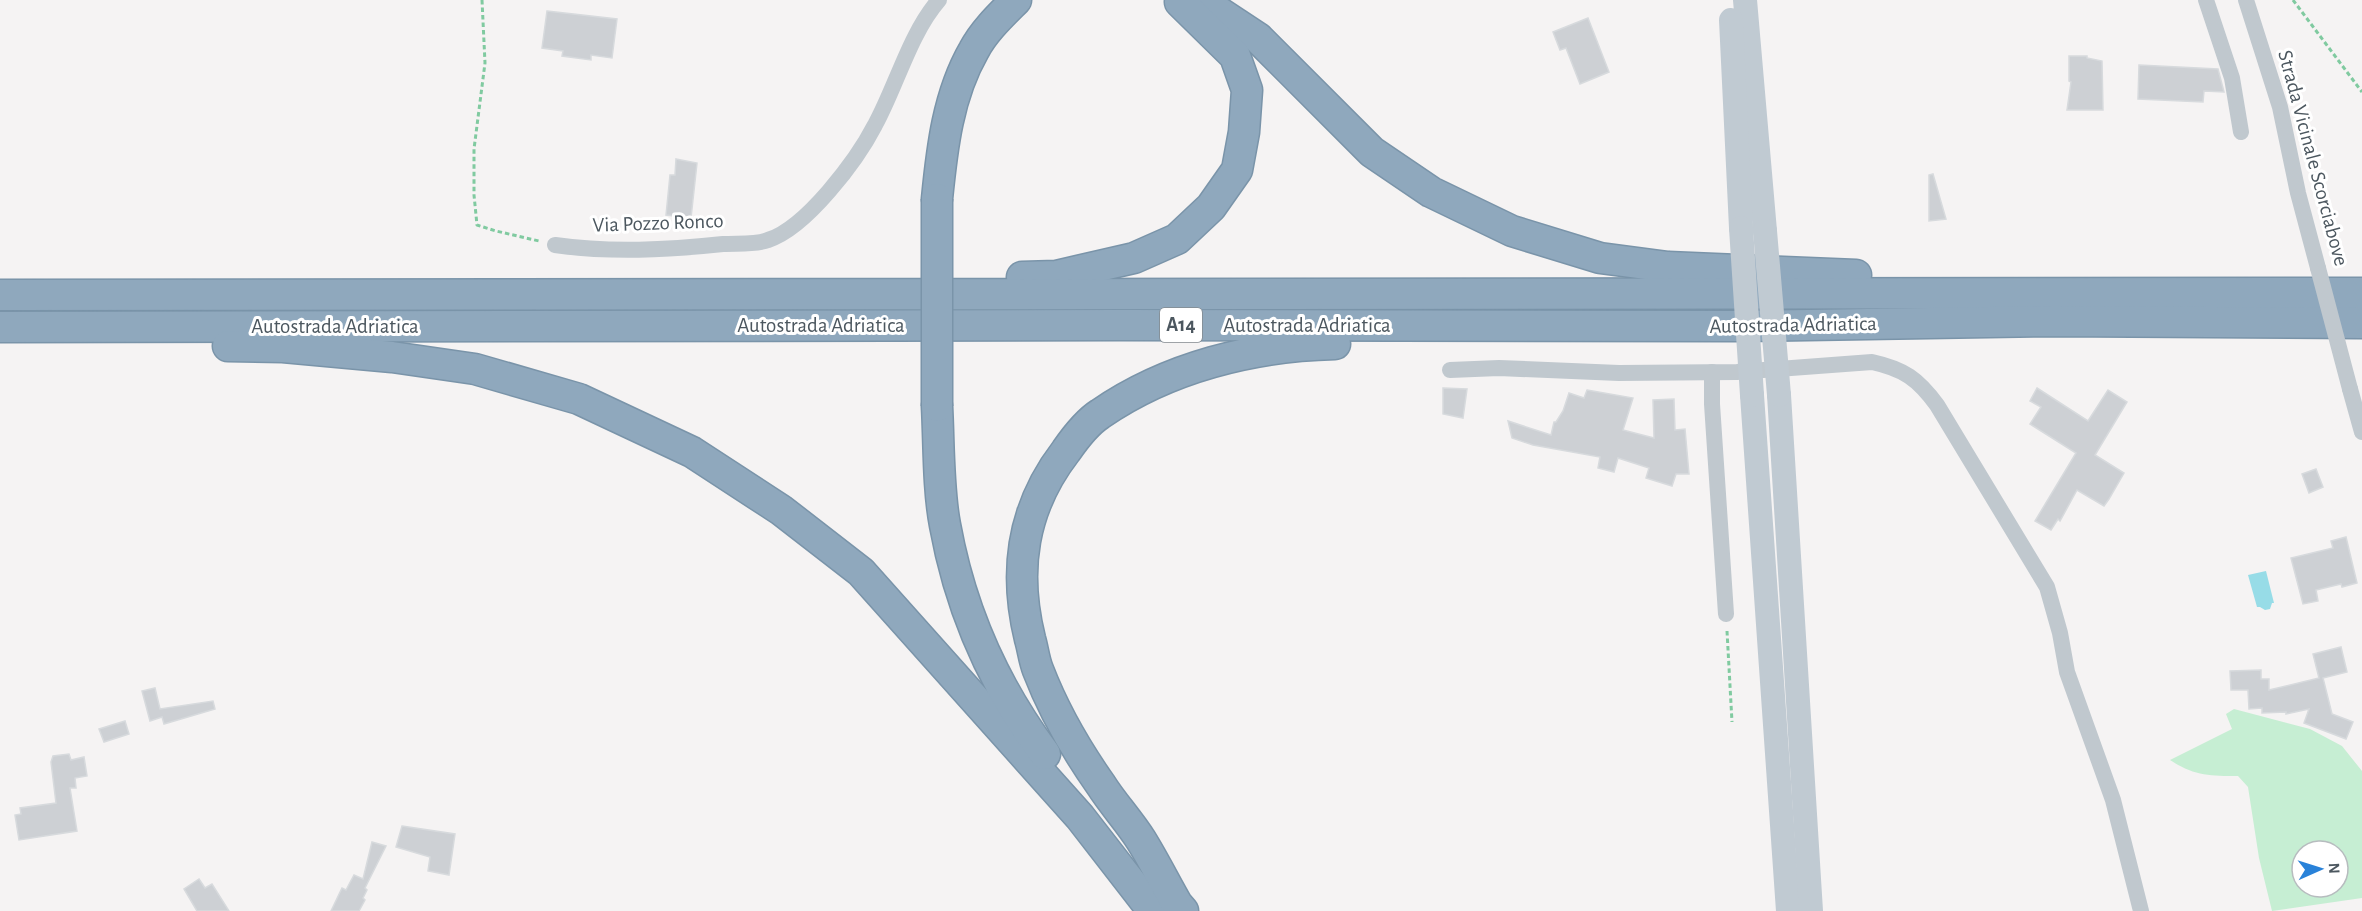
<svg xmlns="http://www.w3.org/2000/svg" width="2362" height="911" font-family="'Alegreya Sans',sans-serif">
  <rect width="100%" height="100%" fill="#f5f3f3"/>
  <path fill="#c6eed3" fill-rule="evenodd" d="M2234 709 2310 729 2342 746 2362 771V898L2272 911 2259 858 2248 787 2238 776C2210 776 2194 776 2170 760L2232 729 2226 714ZM2302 851H2338V887H2302Z"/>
  <polygon fill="#97dce7" points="2266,571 2274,603 2272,603 2270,609 2265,610 2260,607 2257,607 2248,575"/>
  <g fill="#cdd0d4" stroke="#d7dadd" stroke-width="1.5">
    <polygon points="547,11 617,19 612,58 591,55 591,60 562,56 563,51 542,48"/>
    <polygon points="1588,18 1609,72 1580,84 1566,48 1560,50 1553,32"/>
    <polygon points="2069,56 2087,56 2087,58 2102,61 2103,110 2067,110 2071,82 2069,81"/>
    <polygon points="2139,65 2218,69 2224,92 2204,91 2203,102 2138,99"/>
    <polygon points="676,159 697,163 691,218 666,215 670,175 675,175"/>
    <polygon points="1933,174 1946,219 1929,221 1929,175"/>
    <polygon points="1443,388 1467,389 1463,418 1443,414"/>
    <polygon points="2037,388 2088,421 2108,390 2127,402 2095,455 2124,473 2109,499 2104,506 2077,490 2060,521 2058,519 2051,530 2035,521 2076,453 2030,424 2041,407 2030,401"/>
    <polygon points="1587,390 1633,398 1623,430 1654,438 1653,400 1674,399 1675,430 1685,429 1689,474 1676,474 1672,486 1646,478 1649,468 1618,458 1614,472 1598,468 1600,457 1533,445 1512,438 1508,421 1551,435 1554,422 1556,422 1563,411 1569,393 1584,398"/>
    <polygon points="2316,469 2323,487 2309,493 2302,474"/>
    <polygon points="2346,537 2357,583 2342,587 2341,584 2316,590 2318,601 2303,604 2291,558 2333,548 2331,541"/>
    <polygon points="2341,647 2347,672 2323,678 2332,714 2353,722 2346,739 2304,723 2309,709 2286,714 2286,712 2262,713 2262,708 2249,709 2248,690 2231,690 2230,671 2261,670 2261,679 2269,679 2269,690 2319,678 2313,654"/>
    <polygon points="155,688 160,709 213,701 215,709 164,724 162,717 150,721 142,691"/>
    <polygon points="125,721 129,734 104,742 99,729"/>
    <polygon points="69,754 71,760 84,757 87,776 75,778 76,788 70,788 77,831 19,840 15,815 21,814 20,808 56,803 51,762 53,756"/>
    <polygon points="402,826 455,834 449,875 428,871 430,857 396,847"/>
    <polygon points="372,842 386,846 365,888 367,890 363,898 365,900 359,911 331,911 342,888 346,890 354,875 363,879"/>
    <polygon points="199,879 205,888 212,884 229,911 197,911 184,889"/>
  </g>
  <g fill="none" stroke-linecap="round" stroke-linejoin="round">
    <g stroke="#7a94a9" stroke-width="33">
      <g id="motorway">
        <polyline points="1198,0 1211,7 1258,38 1372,152 1431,192 1512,231 1600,258 1668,267 1856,275"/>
        <path d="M937 199C942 148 948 95 974 50 984 31 1001 15 1016 0"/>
        <polyline points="1022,277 1056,276 1134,258 1177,239 1211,207 1237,170 1244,132 1247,90 1235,56 1180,2"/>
        <polyline points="0,295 2362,293"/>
        <polyline points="0,327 1119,325 1742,326 2054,321 2362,323"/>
        <polyline points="228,346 283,347 392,357 475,369 579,399 692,452 781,510 861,572 1080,817 1153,911"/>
        <path d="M937 406C939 443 938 489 945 525 960 608 994 686 1045 754"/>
        <path d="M1183 911 1177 904C1165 883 1154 861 1141 840 1129 821 1113 804 1101 785 1077 751 1053 709 1038 670 1034 660 1033 649 1030 639 1013 570 1022 508 1066 451 1075 438 1086 423 1100 414 1168 367 1253 346 1335 344"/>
      </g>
    </g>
    <g stroke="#80caa0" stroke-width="3" stroke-dasharray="4.5 3" stroke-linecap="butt">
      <polyline points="482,0 485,63 474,149 474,195 477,225 496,231 539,241"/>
      <polyline points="2293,0 2362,92"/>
      <polyline points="1727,631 1732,722"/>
    </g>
    <g stroke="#c0c8ce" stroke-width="16">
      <polyline points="2206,0 2232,78 2241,132"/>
      <polyline points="2246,0 2280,107 2298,193 2318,268"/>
      <path d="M555 245C611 253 667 250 723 244 737 243 755 245 768 240 806 228 857 160 875 125 896 87 910 33 939 0"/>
      <path d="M1450 370 1499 368 1619 373 1737 372 1872 362C1904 369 1918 379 1937 405L2047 587 2060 633 2067 672 2113 800 2141 911"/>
      <polyline points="1712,372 1712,404 1726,614"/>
      <polyline points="2350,389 2362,432"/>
    </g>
    <g stroke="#c0cad2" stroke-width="24">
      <polyline points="1745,0 1765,231"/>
      <polyline points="1731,20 1741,228"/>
      <polyline points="1752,395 1788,911"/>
      <polyline points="1779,395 1811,911"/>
    </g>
    <use href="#motorway" stroke="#8fa8bd" stroke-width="30"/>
    <g stroke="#7a94a9" stroke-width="33" stroke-linecap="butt">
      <polyline id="motorway-bridge" points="937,406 937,199"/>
    </g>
    <polyline stroke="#c0c8ce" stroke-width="16" points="2318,268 2350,389"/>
    <g stroke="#c0cad2" stroke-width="24">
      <polyline points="1741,228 1752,395"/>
      <polyline points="1765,231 1779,395"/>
    </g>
    <use href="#motorway-bridge" stroke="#8fa8bd" stroke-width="30"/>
  </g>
  <g text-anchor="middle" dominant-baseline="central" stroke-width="6" stroke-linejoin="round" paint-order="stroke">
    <rect fill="#fff" stroke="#82898f" stroke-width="1.5" x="1160" y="308" width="42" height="34" rx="4.5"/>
    <g font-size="20" font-weight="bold" fill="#4c575f">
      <text x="1181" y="325">A14</text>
    </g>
    <g font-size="21" fill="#4c575f" stroke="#fff">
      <text transform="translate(2313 158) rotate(75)">Strada Vicinale Scorciabove</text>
      <text transform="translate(658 223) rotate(-2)">Via Pozzo Ronco</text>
      <text x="821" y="325">Autostrada Adriatica</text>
      <text x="1307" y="325">Autostrada Adriatica</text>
      <text transform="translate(1793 325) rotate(-1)">Autostrada Adriatica</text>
      <text x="335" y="326">Autostrada Adriatica</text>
    </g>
  </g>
  <g transform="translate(2320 869) rotate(87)"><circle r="28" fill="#ffffff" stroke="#b7bcbf" stroke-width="1.5"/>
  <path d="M0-4.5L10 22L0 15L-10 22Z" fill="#2982d9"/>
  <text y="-9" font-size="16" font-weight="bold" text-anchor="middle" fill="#4c575f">N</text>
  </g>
</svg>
